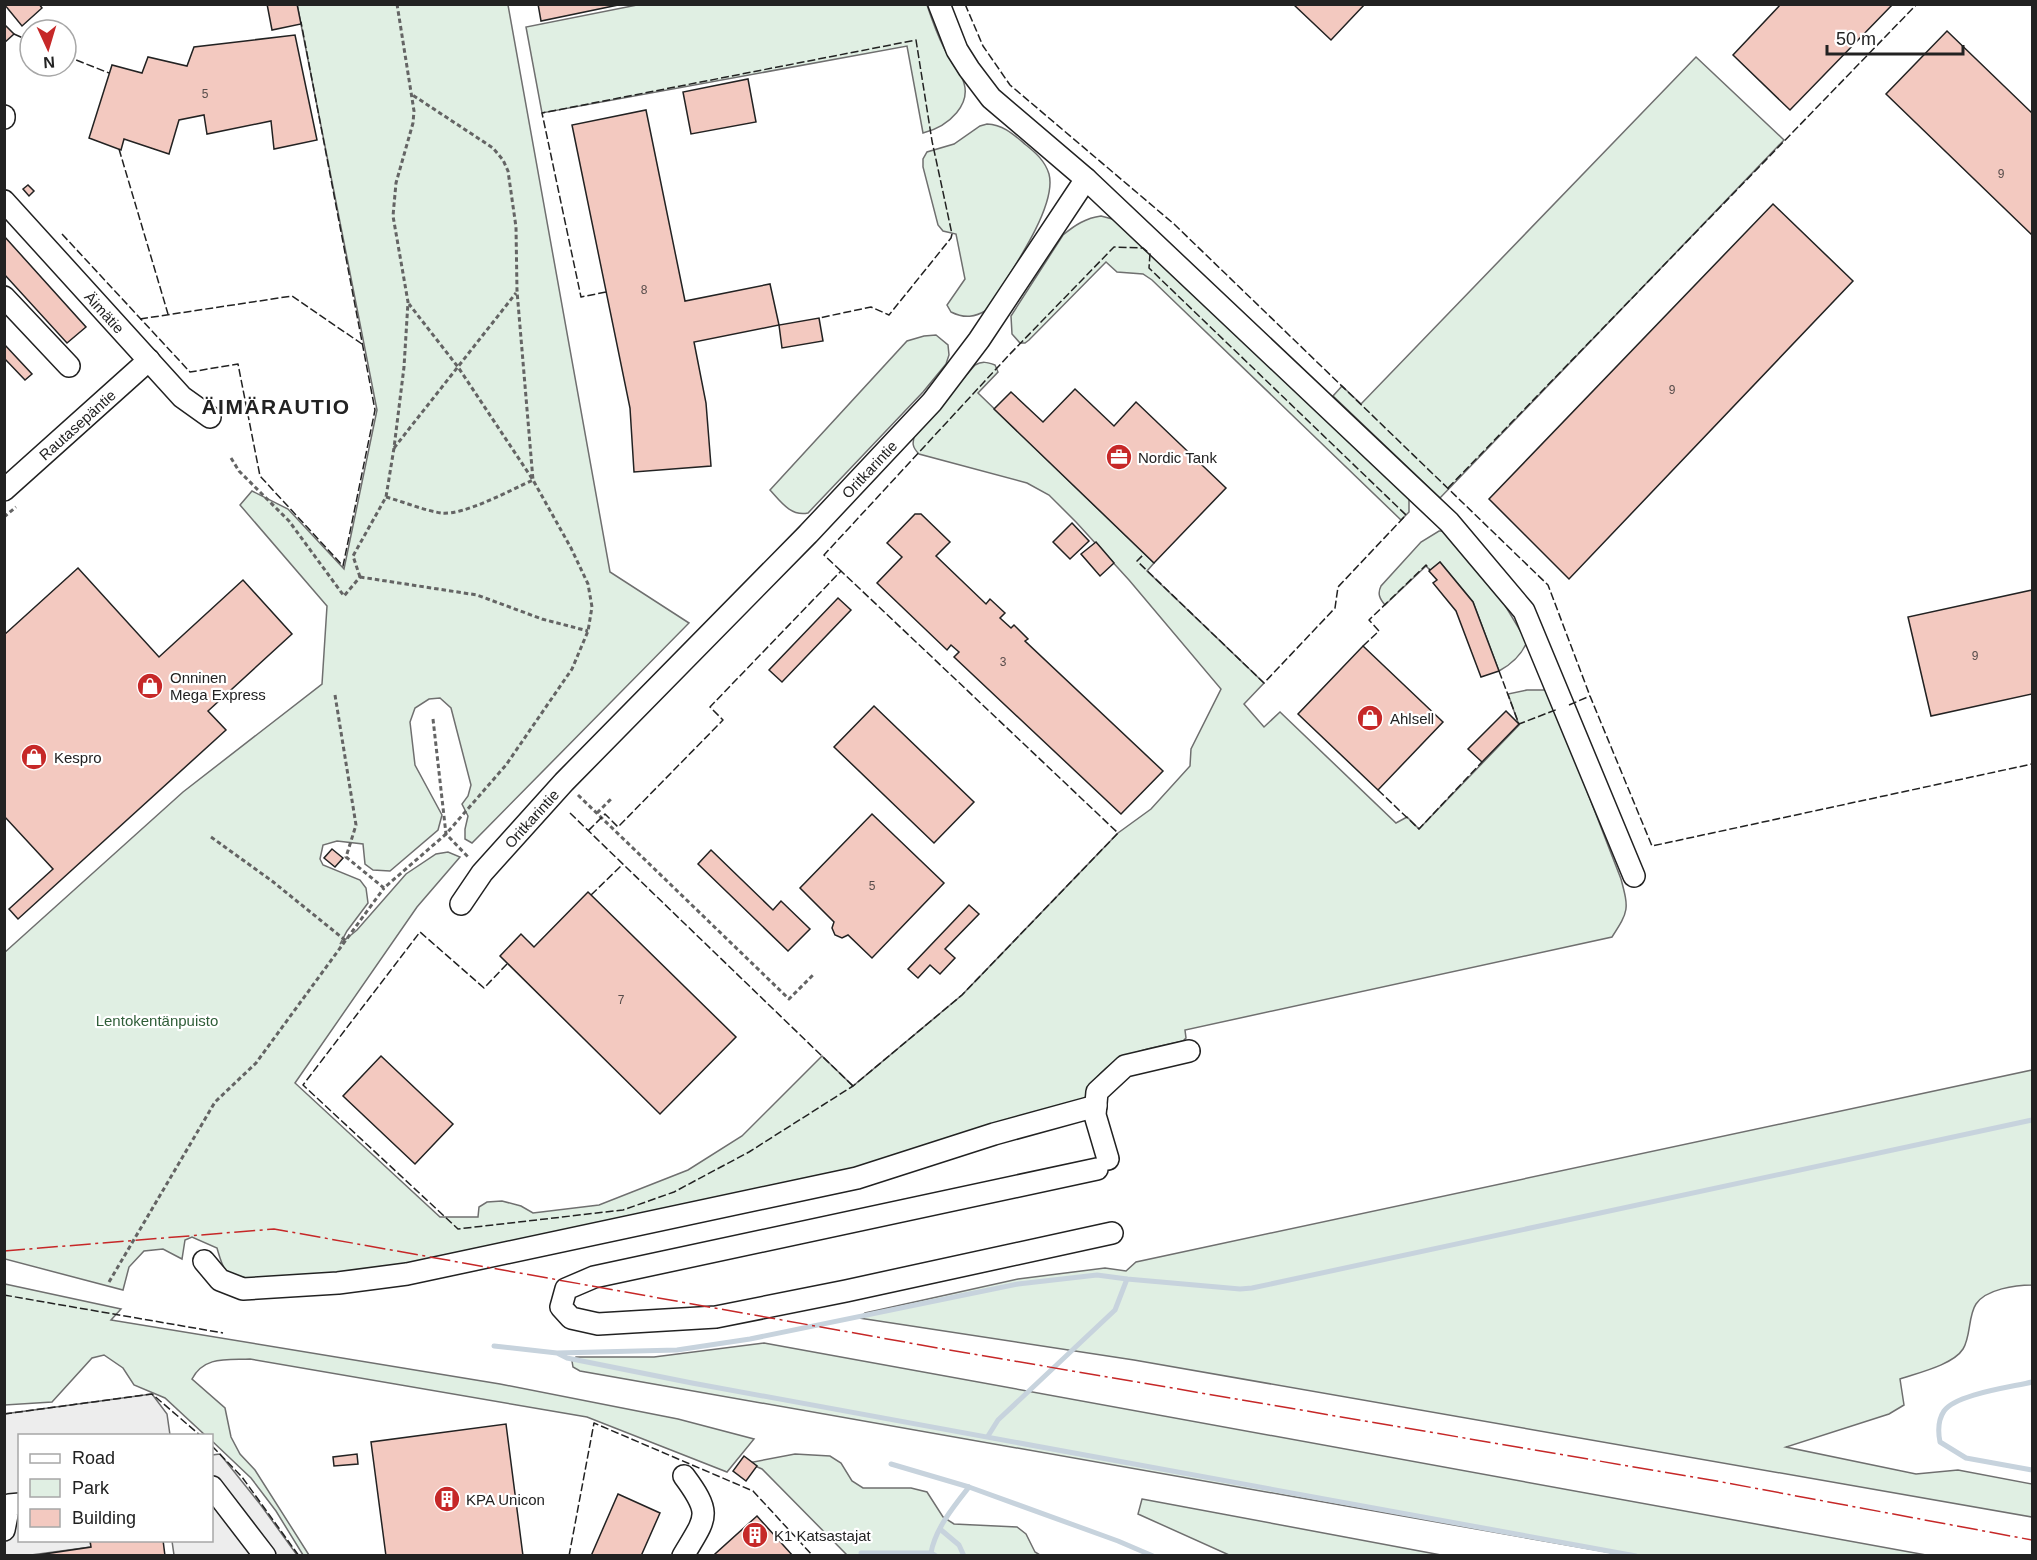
<svg xmlns="http://www.w3.org/2000/svg" width="2037" height="1560" font-family="Arial,sans-serif">
  <rect width="100%" height="100%" fill="#fff"/>
  <g fill="#e0efe3" stroke="#6f6f6f" stroke-width="1.5">
    <path d="M297 4 508 5 610 572 689 623 472 843 465 839V829L468 816 462 804 468 796 471 785 451 708 440 698 429 699 415 708 410 722 415 765 442 815 438 830 390 871 373 870 365 864 363 844 337 841 323 845 320 859 323 865 360 880 366 888 368 903 347 931 340 944 357 930 406 874 436 854 448 852 460 857 417 907 295 1083 440 1217H478L479 1207 487 1202 502 1201 521 1206 533 1213 599 1205 688 1170 742 1136 822 1056 853 1086 962 995 1118 833 1151 809 1190 766 1191 749 1221 689 1129 580 1076 522 1049 495 1027 483 919 454C912 447 912 443 915 434L975 365C982 361 987 362 995 365L998 372 978 393 1154 563 1147 571 1264 683 1244 704 1264 727 1280 712 1396 823 1407 817 1419 829 1519 725 1508 694 1527 690H1548L1621 879C1629 909 1629 911 1612 937L1185 1030 1186 1038 1183 1041C1139 1051 1098 1055 1084 1104L856 1173 404 1269 243 1282C223 1273 223 1268 217 1248L192 1237 185 1240 182 1259 163 1249 144 1251 129 1267 123 1290 5 1259 4 953 183 792 322 684 327 606 240 505 252 491 288 509 344 569 377 410Z"/>
    <path d="M637 5H927C932 20 937 34 944 48 949 58 955 67 961 76 976 104 947 127 923 133L907 46 542 113 526 27Z"/>
    <polygon points="1696,57 1784,140 1440,498 1333,396 1342,386 1361,404"/>
    <path d="M987 124C1004 125 1013 134 1026 145 1036 153 1045 161 1049 174 1058 208 1005 280 987 310 975 317 965 319 951 312L947 305 965 279 956 234 943 231 938 225 923 167V159L927 152 954 144 980 126Z"/>
    <path d="M1101 216 1116 220 1267 360 1409 499V512L1401 520 1152 280 1143 274 1117 272 1106 262 1029 340 1025 343H1020L1012 334 1011 316 1063 235C1075 225 1086 218 1101 216Z"/>
    <path d="M936 335 948 345 949 355 946 364 923 392 808 513C791 517 780 501 770 490L907 341 924 336Z"/>
    <path d="M1439 531H1443L1500 597 1527 642C1521 656 1512 664 1499 671L1473 602 1440 562 1430 570 1426 566 1385 605C1380 599 1377 594 1381 586L1421 542Z"/>
    <path d="M2032 1070V1285C2016 1285 1986 1289 1976 1304 1968 1316 1971 1336 1963 1349 1953 1365 1917 1373 1900 1379L1904 1405 1889 1414 1786 1447 1916 1474 1958 1470 2032 1484V1517L1134 1360 859 1318 865 1313 1018 1279 1105 1268 1126 1271 1136 1262Z"/>
    <path d="M5 1284 121 1309 111 1320 500 1384 678 1419 754 1439 727 1472 587 1417 250 1359C227 1360 204 1356 192 1379L225 1408 231 1437 240 1454 255 1470 309 1555H303L276 1511 251 1478 212 1441V1436L205 1435 165 1398 134 1385 123 1368 104 1355 92 1358 52 1402 5 1405Z"/>
    <polygon points="764,1343 1926,1555 1624,1555 580,1371 573,1367 572,1361 576,1357 654,1357"/>
    <polygon points="795,1454 830,1456 841,1463 852,1481 863,1488 911,1488 927,1492 943,1517 954,1524 1017,1527 1026,1534 1035,1552 1040,1555 847,1555 762,1469 748,1463"/>
    <polygon points="1142,1499 1441,1555 1229,1555 1138,1514"/>
  </g>
  <g fill="#ededed" stroke="#6f6f6f" stroke-width="1.5">
    <polygon points="152,1394 167,1414 170,1435 20,1436 20,1540 90,1541 91,1547 31,1555 5,1555 4,1414"/>
    <polygon points="220,1454 260,1504 297,1555 174,1555 172,1541 212,1540 212,1455"/>
  </g>
  <g fill="none" stroke-linecap="round" stroke-linejoin="round">
    <g stroke="#c7d3dd" stroke-width="5">
      <polyline points="494,1346 557,1353 677,1350 750,1339 1018,1284 1097,1275 1127,1279 1240,1289 1252,1288 2032,1120"/>
      <polyline points="559,1354 567,1358 692,1383 1636,1556"/>
      <path d="M2032 1382C2012 1387 1956 1394 1944 1411 1938 1420 1938 1432 1940 1442L1966 1458 2032 1470"/>
      <polyline points="988,1436 998,1420 1115,1310 1127,1279"/>
      <polyline points="891,1464 969,1487 1118,1541 1153,1556"/>
      <polyline points="940,1529 959,1545 964,1556"/>
      <polyline points="861,1553 931,1553 936,1556"/>
      <path d="M931 1553C935 1529 954 1506 969 1487"/>
    </g>
  </g>
  <g fill="#f3c9c0" stroke="#222" stroke-width="1.5">
    <polygon points="4,4 39,4 42,8 22,26"/>
    <polygon points="267,4 297,4 301,24 272,30"/>
    <polygon points="538,4 623,4 541,21"/>
    <polygon points="1293,4 1365,4 1331,40"/>
    <polygon points="1781,4 1893,4 1790,110 1733,55"/>
    <polygon points="4,24 14,34 4,43"/>
    <polygon points="1947,31 2032,113 2032,235 1886,94"/>
    <polygon points="295,35 317,140 274,149 271,121 207,134 204,115 179,120 169,154 124,139 121,150 89,138 112,65 142,73 148,57 187,66 194,47"/>
    <polygon points="748,79 756,122 691,134 683,92"/>
    <polygon points="646,110 685,301 770,284 779,325 694,342 706,403 711,466 634,472 630,408 572,125"/>
    <polygon points="28,185 34,191 29,196 23,189"/>
    <polygon points="1773,204 1853,281 1569,579 1489,499"/>
    <polygon points="4,236 86,327 67,343 4,274"/>
    <polygon points="819,318 823,341 782,348 779,325"/>
    <polygon points="4,344 32,374 25,380 4,358"/>
    <polygon points="1075,389 1114,426 1136,402 1226,488 1154,563 994,409 1011,392 1043,422"/>
    <polygon points="915,514 921,514 950,542 936,556 986,604 990,599 1005,613 1000,618 1011,628 1014,625 1028,639 1025,641 1163,771 1121,814 954,657 959,652 951,645 947,650 877,583 902,557 887,543"/>
    <polygon points="1072,523 1089,541 1070,559 1053,542"/>
    <polygon points="1096,542 1114,563 1100,576 1081,554"/>
    <polygon points="1440,562 1473,602 1499,671 1481,677 1456,611 1433,583 1437,580 1429,571"/>
    <polygon points="78,568 159,657 243,580 292,634 208,711 226,730 18,919 9,909 53,869 4,816 4,635"/>
    <polygon points="2032,590 2032,694 1931,716 1908,617"/>
    <polygon points="838,598 851,610 782,682 769,670"/>
    <polygon points="1363,646 1443,722 1378,790 1298,714"/>
    <polygon points="874,706 974,802 934,843 834,747"/>
    <polygon points="1506,711 1519,724 1482,762 1468,749"/>
    <polygon points="872,814 944,883 872,958 848,935 842,938 835,935 832,928 834,922 800,888"/>
    <polygon points="332,849 343,858 335,867 324,858"/>
    <polygon points="711,850 773,910 781,901 810,929 788,951 698,864"/>
    <polygon points="588,892 736,1037 660,1114 500,956 521,934 534,947"/>
    <polygon points="969,905 979,914 945,949 955,958 940,974 930,965 918,978 908,969"/>
    <polygon points="381,1056 453,1124 415,1164 343,1096"/>
    <polygon points="506,1424 523,1556 386,1556 371,1442"/>
    <polygon points="357,1454 358,1464 334,1466 333,1457"/>
    <polygon points="744,1456 757,1466 746,1481 733,1471"/>
    <polygon points="618,1494 660,1513 641,1556 591,1556"/>
    <polygon points="757,1516 793,1556 716,1556 715,1554"/>
    <polygon points="90,1540 163,1540 165,1556 31,1556 91,1547"/>
  </g>
  <g fill="none" stroke-linecap="round" stroke-linejoin="round">
    <g stroke="#222" stroke-width="24">
      <g id="minor">
        <polyline points="4,116 4,118"/>
        <polyline points="1086,179 1449,522 1524,611 1634,876"/>
        <path id="s1" d="M4 201 182 397 210 417"/>
        <polyline points="4,297 69,366"/>
        <path id="s2" d="M4 490 149 360"/>
        <path id="s3" d="M461 904 482 873 564 782 808 534 932 402 979 340 1086 179 991 98 969 69 957 50 939 4"/>
        <polyline points="1108,1159 1095,1115 1097,1092 1125,1066 1189,1051"/>
        <polyline points="1097,1169 594,1277 566,1289 561,1307 571,1318 598,1324 716,1317 846,1291 1112,1233"/>
        <polyline points="204,1261 220,1280 243,1289 338,1283 407,1274 857,1178 994,1134 1096,1106"/>
        <polyline points="212,1487 265,1556"/>
        <polyline points="4,1530 9,1505 20,1504"/>
        <path d="M683 1556C706 1517 713 1515 684 1476"/>
      </g>
    </g>
    <g stroke="#646464" stroke-width="3" stroke-dasharray="4.5 3" stroke-linecap="butt">
      <polyline points="394,448 516,293"/>
      <polyline points="231,458 239,471 289,521 344,596 360,577"/>
      <path d="M386 497C404 502 423 510 441 513 463 516 511 490 533 480L458 367 409 304"/>
      <polyline points="4,517 16,507"/>
      <polyline points="360,577 353,556 386,497 394,448 404,367 408,302 393,216 396,183 413,123 414,111 397,4"/>
      <polyline points="360,577 477,595 542,619 588,631"/>
      <polyline points="335,695 356,825 346,857 384,888 446,834 506,765 572,669 588,631 592,607 588,584 571,548 533,480 517,291 516,227 508,171 503,160 493,148 411,94"/>
      <polyline points="433,719 446,834 469,858"/>
      <polyline points="578,795 789,999 814,974"/>
      <polyline points="597,813 612,798"/>
      <polyline points="211,837 272,881 345,940"/>
      <polyline points="109,1282 215,1102 256,1063 384,888"/>
    </g>
    <use href="#minor" stroke="#fff" stroke-width="21"/>
    <g stroke="#222" stroke-width="1.5" stroke-dasharray="8 3" stroke-linecap="butt">
      <polyline points="965,4 983,46 1010,85 1174,224 1548,585 1590,696 1652,846 2032,764"/>
      <polyline points="14,34 30,41"/>
      <polyline points="66,56 109,73"/>
      <polyline points="119,149 168,314"/>
      <polyline points="62,234 190,372 238,364 260,476 343,566 375,410 301,22"/>
      <polyline points="606,292 581,297 542,113 916,40 932,141 952,234 951,238 889,315 871,307 819,318"/>
      <polyline points="140,319 292,296 362,344"/>
      <polyline points="1448,488 1917,4"/>
      <polyline points="841,571 824,555 1009,355 1114,247 1143,248 1150,254 1149,268 1406,515 1338,587 1335,608 1264,683 1137,561 1144,554"/>
      <polyline points="1363,646 1379,631 1369,620 1426,565 1430,570"/>
      <polyline points="1499,671 1519,724 1558,709"/>
      <polyline points="1569,705 1590,696"/>
      <polyline points="1378,790 1419,829 1482,762"/>
      <polyline points="570,813 853,1086"/>
      <polyline points="591,895 623,864"/>
      <polyline points="507,964 484,988 420,932 303,1085 458,1229 623,1210 674,1192 749,1152 853,1086 962,995 1118,833 841,571 710,707 723,720 618,827 605,814 588,831"/>
      <polyline points="4,1295 223,1333"/>
      <polyline points="4,1414 152,1394 201,1436"/>
      <polyline points="212,1446 242,1477 299,1556"/>
      <polyline points="569,1556 594,1423 753,1491 813,1556"/>
    </g>
    <polyline stroke="#c62828" stroke-width="1.5" stroke-dasharray="21 4.5 3 4.5" stroke-linecap="butt" points="4,1251 274,1229 938,1348 1722,1482 2032,1540"/>
  </g>
  <defs>
    <g id="office-disc" transform="scale(1.35)"><circle r="9.5" fill="#c62828" stroke="#fff"/><path d="M-6-3h4V-5.5h4V-3h4V5H-6ZM-1-4.5V-3h2v-1.5ZM-6 0V1H6V0Z" fill="#fff"/></g>
    <g id="shop-disc" transform="scale(1.35)"><circle r="9.5" fill="#c62828" stroke="#fff"/><path d="M-5-2.5h2.3a2.7 3.5 0 0 1 5.4 0H5L5.5 6h-11ZM-1.5-2.5h3a1.5 2.3 0 0 0-3 0Z" fill="#fff"/></g>
    <g id="building-disc" transform="scale(1.35)"><circle r="9.5" fill="#c62828" stroke="#fff"/><path d="M-4-6H4V6H1V3H-1V6H-4ZM-2.5-4.3h1.7v1.8h-1.7ZM.8-4.3h1.7v1.8H.8ZM-2.5-1h1.7V.8h-1.7ZM.8-1h1.7V.8H.8Z" fill="#fff"/></g>
  </defs>
  <g fill-rule="evenodd">
    <use href="#office-disc" x="1119" y="457"/>
    <use href="#shop-disc" x="150" y="686"/>
    <use href="#shop-disc" x="1370" y="718"/>
    <use href="#shop-disc" x="34" y="757"/>
    <use href="#building-disc" x="447" y="1499"/>
    <use href="#building-disc" x="755" y="1535"/>
  </g>
  <g text-anchor="middle" dominant-baseline="central" stroke-width="4.5" stroke-linejoin="round" paint-order="stroke">
    <g font-size="12" fill="#564c4a">
      <text x="205" y="94">5</text>
      <text x="2001" y="174">9</text>
      <text x="644" y="290">8</text>
      <text x="1672" y="390">9</text>
      <text x="1975" y="656">9</text>
      <text x="1003" y="662">3</text>
      <text x="872" y="886">5</text>
      <text x="621" y="1000">7</text>
    </g>
    <g font-size="15" fill="#222" stroke="#fff">
      <text stroke="none"><textPath href="#s1" startOffset="150">Äimätie</textPath></text>
      <text stroke="none"><textPath href="#s2" startOffset="98">Rautasepäntie</textPath></text>
      <text stroke="none"><textPath href="#s3" startOffset="597">Oritkarintie</textPath></text>
      <text stroke="none"><textPath href="#s3" startOffset="111">Oritkarintie</textPath></text>
    </g>
    <g font-size="15" fill="#222" stroke="#fff" text-anchor="start">
      <text x="1138" y="457">Nordic Tank</text>
      <text x="170" y="677">Onninen<tspan x="170" dy="17">Mega Express</tspan></text>
      <text x="1390" y="718">Ahlsell</text>
      <text x="54" y="757">Kespro</text>
      <text x="466" y="1499">KPA Unicon</text>
      <text x="774" y="1535">K1 Katsastajat</text>
    </g>
    <g font-size="15" fill="#2f5e38" stroke="#fff">
      <text x="157" y="1020">Lentokentänpuisto</text>
    </g>
    <g font-size="21" font-weight="bold" letter-spacing="1.5" fill="#222" stroke="#fff">
      <text x="276" y="406">ÄIMÄRAUTIO</text>
    </g>
  </g>
  <rect width="2037" height="1560" fill="none" stroke="#222222" stroke-width="12"/>
  <rect x="18" y="1434" width="195" height="108" fill="#ffffff" stroke="#a7a7a7" stroke-width="1.5"/>
  <rect x="30" y="1454" width="30" height="9" fill="#ffffff" stroke="#a7a7a7" stroke-width="1.5"/>
  <text x="72" y="1464" font-size="18" fill="#222222">Road</text>
  <rect x="30" y="1479" width="30" height="18" fill="#e0efe3" stroke="#a7a7a7" stroke-width="1.5"/>
  <text x="72" y="1494" font-size="18" fill="#222222">Park</text>
  <rect x="30" y="1509" width="30" height="18" fill="#f3c9c0" stroke="#a7a7a7" stroke-width="1.5"/>
  <text x="72" y="1524" font-size="18" fill="#222222">Building</text>
  <g transform="translate(48 48) rotate(176)"><circle r="28" fill="#ffffff" stroke="#a7a7a7" stroke-width="1.5"/>
  <path d="M0-4.5L10 22L0 15L-10 22Z" fill="#c62828"/>
  <text y="-9" font-size="16" font-weight="bold" text-anchor="middle" fill="#222222">N</text>
  </g>
  <path d="M1827 45v9h136v-9" fill="none" stroke="#222222" stroke-width="3"/>
  <text x="1836" y="45" font-size="18" fill="#222222" stroke="#ffffff" stroke-width="4.5" paint-order="stroke">50 m</text>
</svg>
